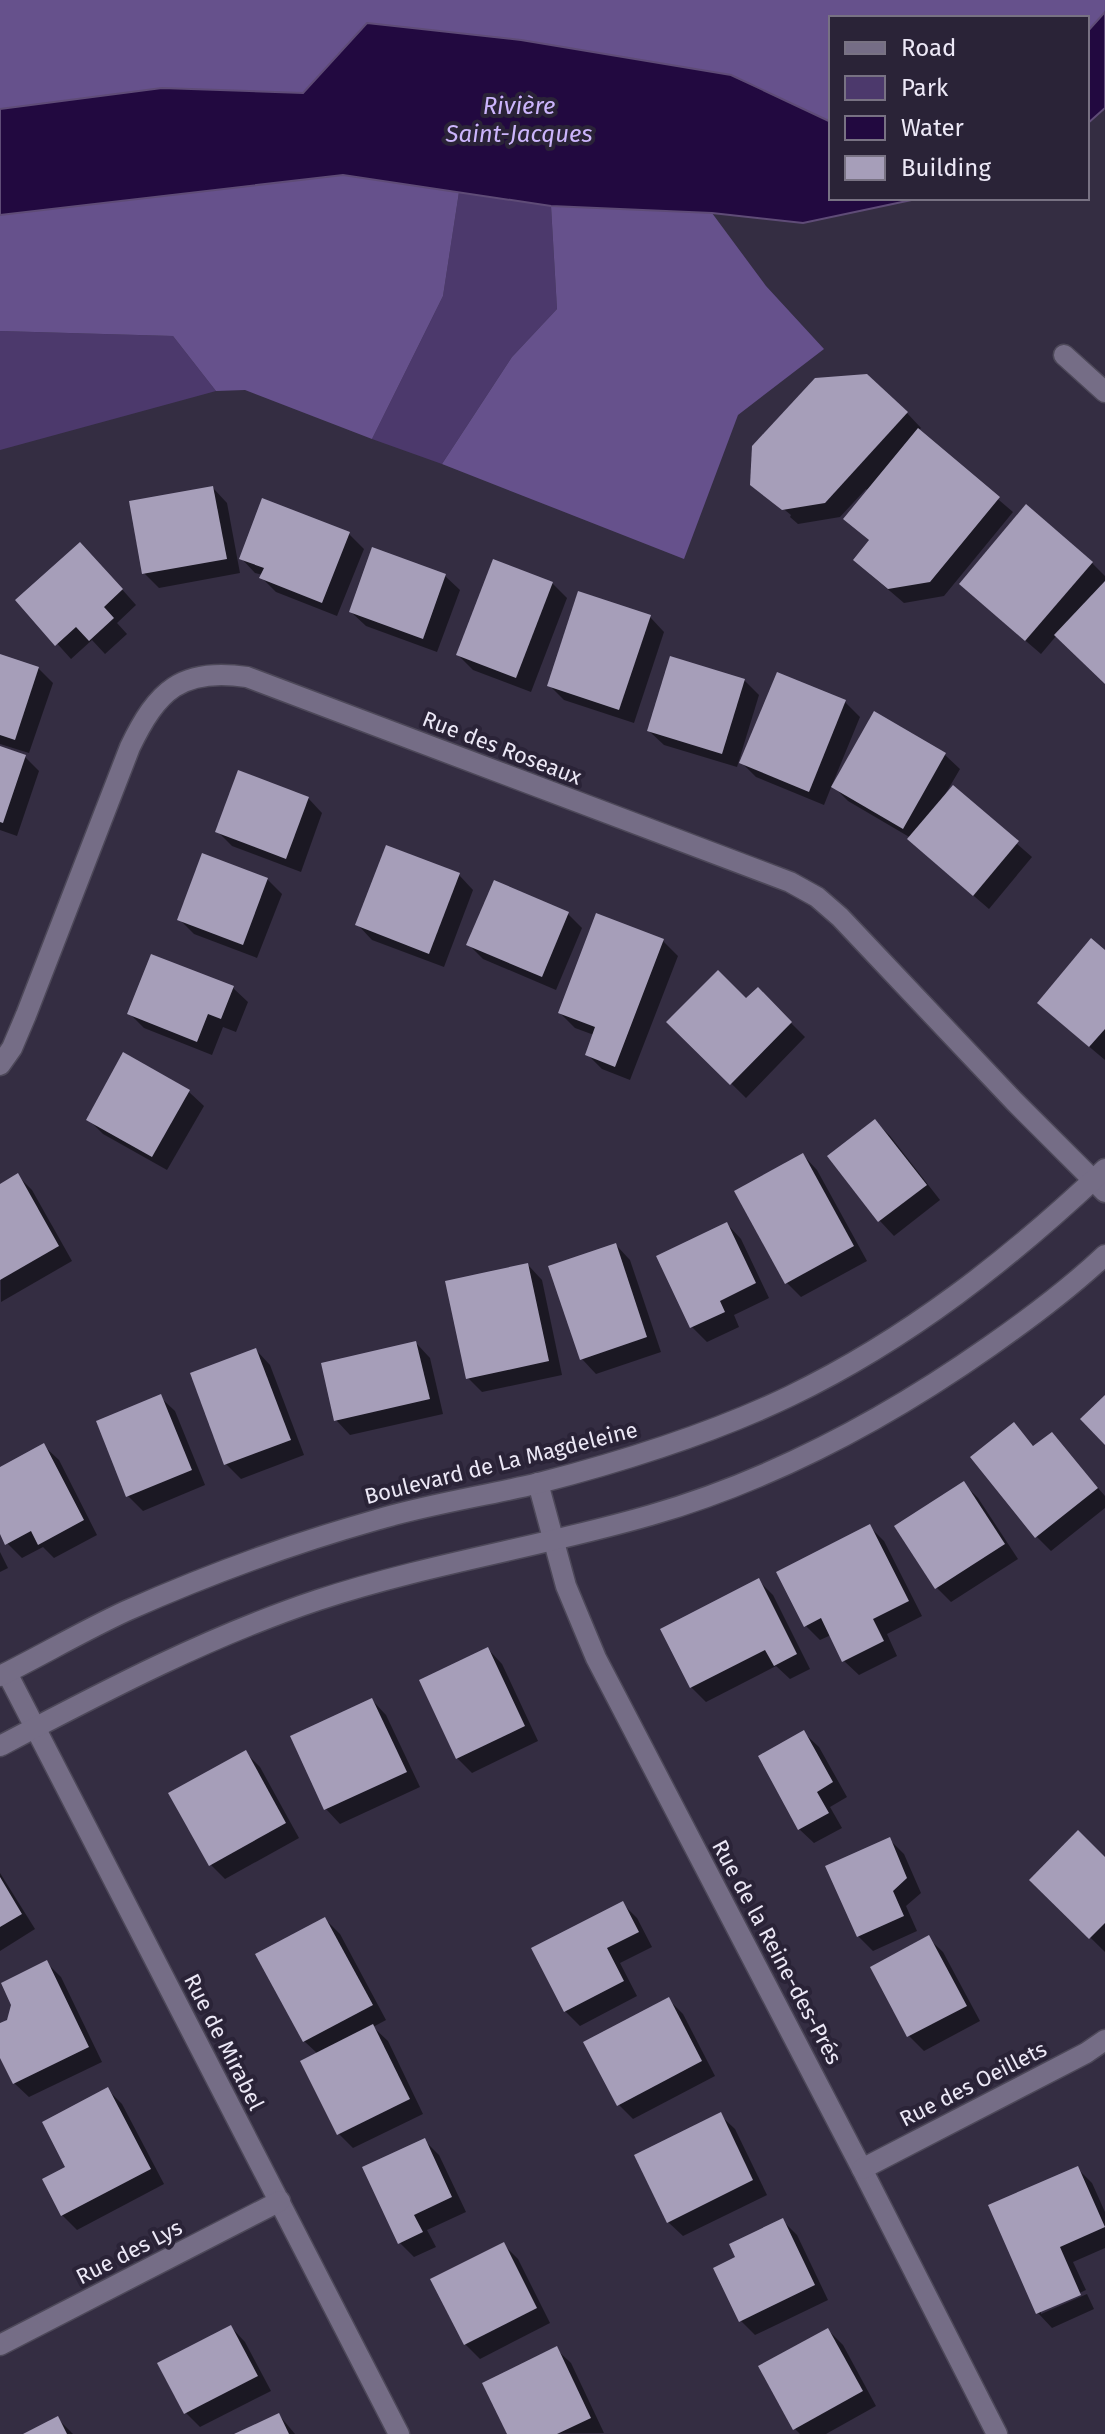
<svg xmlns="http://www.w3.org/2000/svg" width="1105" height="2434" font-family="'Fira Sans',sans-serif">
  <rect width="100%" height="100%" fill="#342d42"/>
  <g fill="#4c396c">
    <polygon points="459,192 551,206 557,309 512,357 442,464 372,439 443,296"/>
    <polygon points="0,331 173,336 216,391 0,450"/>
  </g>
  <g fill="#66518c">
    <polygon points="0,0 1105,0 1105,12 1087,32 1087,18 831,18 831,122 731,75 521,40 367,23 303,93 162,88 0,109"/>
    <polygon points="343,175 459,192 443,296 372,439 245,390 216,391 173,336 0,331 0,215"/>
    <polygon points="551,206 712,213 766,286 824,349 738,415 684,559 442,464 512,357 557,309"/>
  </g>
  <g fill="#220940" stroke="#5f4c77" stroke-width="2">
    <polygon points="1105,12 1105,108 1087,124 1087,32"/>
    <polygon points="367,23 521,40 731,75 831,122 831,198 921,198 803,223 712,213 551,206 343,175 0,215 0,109 162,88 303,93"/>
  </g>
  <g fill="#0007">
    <polygon points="907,413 921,428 918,431 1013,512 944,596 904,603 870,574 871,542 846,519 868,491 866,489 840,517 798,524 790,517 791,515 764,493"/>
    <polygon points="213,488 227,503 240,573 159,588 144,573"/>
    <polygon points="349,534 364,549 337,616 276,592 262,578 263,575 255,573 241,558"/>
    <polygon points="95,559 136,605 117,623 127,634 105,654 92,640 71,659 18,600"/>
    <polygon points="1092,563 1105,576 1105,682 1057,635 1041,654 976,598"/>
    <polygon points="445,576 460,590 437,652 366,626 351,612"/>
    <polygon points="552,583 567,598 531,692 473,670 458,655"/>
    <polygon points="650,617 664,632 634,723 564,700 549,685"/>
    <polygon points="0,656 38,668 53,683 29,753 0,744"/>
    <polygon points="744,680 759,695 737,767 664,745 649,731"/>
    <polygon points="845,702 860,717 832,785 834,786 875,714 945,755 960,769 946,793 948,794 953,788 1032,857 989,909 924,853 911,838 848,801 832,785 824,805 756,777 740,761"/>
    <polygon points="0,748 25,757 39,771 17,836 0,830"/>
    <polygon points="308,798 322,813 301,872 232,846 218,832"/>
    <polygon points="459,875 473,890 444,967 372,940 358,925"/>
    <polygon points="267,879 282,894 257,958 194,934 179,919"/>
    <polygon points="568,914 582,928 556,990 483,959 468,944"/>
    <polygon points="597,916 663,941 678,956 630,1080 602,1069 587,1054 594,1035 575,1028 560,1013"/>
    <polygon points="1105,953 1105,1060 1054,1017"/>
    <polygon points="233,988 248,1002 236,1032 223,1027 212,1055 144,1028 130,1014"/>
    <polygon points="758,990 805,1037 746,1098 669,1022 746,1000"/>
    <polygon points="124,1055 189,1092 204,1106 167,1170 103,1134 88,1119"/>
    <polygon points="875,1121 890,1136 940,1200 894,1236 880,1221 830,1157"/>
    <polygon points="803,1155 817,1170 867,1261 801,1297 787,1283"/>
    <polygon points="18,1176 32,1190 72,1261 1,1302 0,1186"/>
    <polygon points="727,1224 741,1239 769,1298 734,1315 739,1327 707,1342 692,1327 659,1257"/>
    <polygon points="616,1245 630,1260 661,1352 596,1374 582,1359"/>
    <polygon points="528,1265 542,1280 562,1375 482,1392 468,1378"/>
    <polygon points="416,1343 430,1358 443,1414 350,1435 336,1420"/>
    <polygon points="256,1350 270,1365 304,1455 241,1479 226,1464 193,1374"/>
    <polygon points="160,1397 175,1411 205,1485 143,1511 128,1496"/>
    <polygon points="1014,1425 1035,1448 1051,1434 1105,1496 1105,1508 1051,1551 1037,1537 973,1458"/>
    <polygon points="44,1446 59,1460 97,1535 54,1558 43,1547 22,1558 7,1543 0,1530 0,1469"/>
    <polygon points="964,1484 978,1498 1018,1559 951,1602 937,1588 897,1527"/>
    <polygon points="870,1527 884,1541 922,1616 887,1634 897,1656 859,1675 844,1661 831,1635 820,1640 806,1626"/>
    <polygon points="0,1552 8,1568 0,1572"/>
    <polygon points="758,1580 773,1595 810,1669 790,1679 776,1666 706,1702 691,1687"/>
    <polygon points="488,1649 502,1664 538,1741 472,1773 457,1758"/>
    <polygon points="372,1700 386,1715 420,1787 340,1824 326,1809 292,1737"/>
    <polygon points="804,1733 819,1747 847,1797 830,1807 842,1828 814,1843 799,1829"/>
    <polygon points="246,1753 260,1767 299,1838 225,1879 211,1865"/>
    <polygon points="889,1839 904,1854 921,1893 906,1906 917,1931 873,1951 858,1936"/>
    <polygon points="1105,1859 1105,1952 1032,1880"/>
    <polygon points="0,1873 35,1929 0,1951"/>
    <polygon points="622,1903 637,1918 652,1947 620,1963 637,1996 580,2026 565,2011"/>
    <polygon points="325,1919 340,1934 386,2020 373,2027 388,2041 423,2114 353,2148 339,2134 318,2054 304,2041"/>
    <polygon points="928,1938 943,1952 980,2021 924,2051 909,2036 873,1968"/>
    <polygon points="47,1963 61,1977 102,2062 29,2097 14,2083 0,2053 0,2025 9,2021"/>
    <polygon points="668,1999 683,2014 715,2076 633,2119 618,2104"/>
    <polygon points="108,2090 122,2104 164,2184 77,2230 62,2215 68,2168"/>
    <polygon points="720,2115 735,2129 767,2195 683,2236 668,2222"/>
    <polygon points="424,2140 439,2155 466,2212 427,2230 436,2247 414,2257 400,2243"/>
    <polygon points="1077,2168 1092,2183 1105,2212 1105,2248 1073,2262 1086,2290 1041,2310 1041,2314 1087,2294 1094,2309 1052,2328 1038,2313"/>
    <polygon points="782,2220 797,2235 828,2300 755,2335 741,2321 738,2257"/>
    <polygon points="503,2244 518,2259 550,2323 480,2359 465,2344"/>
    <polygon points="231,2327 245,2342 271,2391 200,2427 186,2413"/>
    <polygon points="828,2330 843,2345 876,2406 826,2434 800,2434 795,2429"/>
    <polygon points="556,2349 571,2363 604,2433 509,2434"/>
    <polygon points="279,2415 295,2434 239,2434"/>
    <polygon points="58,2419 73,2434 27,2434"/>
  </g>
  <g fill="#a69eb9">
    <polygon points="867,374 908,412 825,503 782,510 750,485 752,446 815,378"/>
    <polygon points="918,428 1000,497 930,582 888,589 853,560 869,540 843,519"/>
    <polygon points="213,486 227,559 142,574 129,501"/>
    <polygon points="262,498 350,532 322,603 259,578 264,568 239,559"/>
    <polygon points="1026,504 1093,562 1025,641 959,584"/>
    <polygon points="80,542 123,589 104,607 114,618 89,641 76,627 55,646 15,600"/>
    <polygon points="372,547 446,574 423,639 349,612"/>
    <polygon points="493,559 553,582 516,678 456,655"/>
    <polygon points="1105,581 1105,684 1054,635"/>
    <polygon points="578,591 651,615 619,710 547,686"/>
    <polygon points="0,654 39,667 15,740 0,735"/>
    <polygon points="670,656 745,679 722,754 647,731"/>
    <polygon points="777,672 846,700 809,792 739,763"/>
    <polygon points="874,711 946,753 903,829 831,787"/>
    <polygon points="0,746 26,755 3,823 0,822"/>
    <polygon points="238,770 309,797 286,859 215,832"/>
    <polygon points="953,785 1019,841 973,896 907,839"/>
    <polygon points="386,845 460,873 429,954 355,925"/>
    <polygon points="202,853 268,878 243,945 177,920"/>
    <polygon points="494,880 569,912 542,977 466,945"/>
    <polygon points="596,913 664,939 615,1067 585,1055 595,1027 558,1013"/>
    <polygon points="1091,938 1105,950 1105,1029 1089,1047 1037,1003"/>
    <polygon points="151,954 234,986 221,1019 208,1014 197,1042 127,1014"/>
    <polygon points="718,970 746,998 758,987 792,1022 730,1085 666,1022"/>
    <polygon points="123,1052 190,1090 152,1157 86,1120"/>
    <polygon points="875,1119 927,1185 878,1222 827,1156"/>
    <polygon points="803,1153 854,1246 785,1284 734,1191"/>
    <polygon points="18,1173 59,1246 0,1280 0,1184"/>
    <polygon points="727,1222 756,1283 720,1301 725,1312 690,1328 656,1256"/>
    <polygon points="616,1243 647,1337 580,1360 548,1266"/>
    <polygon points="528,1263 549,1361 466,1379 445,1281"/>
    <polygon points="416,1341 430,1399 334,1421 321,1363"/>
    <polygon points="256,1348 291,1440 224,1465 190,1373"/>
    <polygon points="161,1394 192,1470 126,1497 96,1421"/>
    <polygon points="1105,1395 1105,1445 1080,1419"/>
    <polygon points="1014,1422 1033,1446 1052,1432 1098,1488 1035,1538 970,1457"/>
    <polygon points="44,1443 84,1520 38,1545 31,1531 5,1545 0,1534 0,1467"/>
    <polygon points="964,1481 1005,1544 935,1589 894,1526"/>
    <polygon points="870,1524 909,1601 873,1619 884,1641 842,1662 821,1618 804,1627 776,1572"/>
    <polygon points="759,1578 797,1654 774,1666 765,1650 690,1688 660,1629"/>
    <polygon points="488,1647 525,1726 456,1759 419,1680"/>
    <polygon points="372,1698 407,1772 324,1810 290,1736"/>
    <polygon points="804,1730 833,1782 817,1792 829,1813 798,1830 758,1756"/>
    <polygon points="246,1750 286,1823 209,1866 168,1793"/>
    <polygon points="1078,1830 1105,1857 1105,1923 1089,1939 1029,1880"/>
    <polygon points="890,1837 907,1878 893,1891 904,1916 857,1937 825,1866"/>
    <polygon points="0,1877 22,1914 0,1927"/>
    <polygon points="623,1901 639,1932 607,1948 624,1981 564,2012 531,1948"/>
    <polygon points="325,1917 373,2005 303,2042 255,1954"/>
    <polygon points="929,1935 967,2006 907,2037 870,1967"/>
    <polygon points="47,1960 89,2047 13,2084 0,2058 0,2023 7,2020 11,2005 1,1983"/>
    <polygon points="669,1997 702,2061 617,2106 583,2042"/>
    <polygon points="373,2024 410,2099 337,2135 300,2061"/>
    <polygon points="108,2087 151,2169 61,2216 42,2179 65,2167 42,2122"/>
    <polygon points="721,2112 753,2180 667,2223 634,2155"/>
    <polygon points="425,2138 452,2197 414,2215 423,2232 398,2244 362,2167"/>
    <polygon points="1078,2166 1105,2227 1060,2247 1081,2295 1036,2314 988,2205"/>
    <polygon points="783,2218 815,2285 739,2322 713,2268 735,2257 729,2244"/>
    <polygon points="504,2242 537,2308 464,2345 430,2279"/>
    <polygon points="231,2325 258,2376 184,2414 157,2363"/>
    <polygon points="828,2328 863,2391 793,2430 758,2366"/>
    <polygon points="557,2346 591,2418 557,2434 507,2434 482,2383"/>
    <polygon points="279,2413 289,2434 234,2434"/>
    <polygon points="58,2416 67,2434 23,2434"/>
  </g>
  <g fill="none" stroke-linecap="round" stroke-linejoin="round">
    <g stroke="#4d4859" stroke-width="23">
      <g id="minor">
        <polyline points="1064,355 1105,392"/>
        <path d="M0 1065 12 1048 26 1015 130 747C157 691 181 667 247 677L790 882 817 897 840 917 1014 1101 1105 1192"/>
        <polyline points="538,1483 566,1586 596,1658 862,2169 997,2434"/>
        <polyline points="7,1673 399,2434"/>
        <path d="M0 1676C42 1655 83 1631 126 1611 207 1575 291 1544 376 1520 429 1504 485 1496 539 1483 624 1461 711 1434 790 1396 908 1339 1010 1259 1105 1169"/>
        <path d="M0 1746C103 1692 207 1637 318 1600 427 1564 541 1547 651 1515 772 1480 886 1419 990 1346 1030 1318 1069 1289 1105 1255"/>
        <polyline points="862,2169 1086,2053 1105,2040"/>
        <polyline points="0,2345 280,2201"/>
      </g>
    </g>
    <use href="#minor" stroke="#756d86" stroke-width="20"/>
  </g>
  <g text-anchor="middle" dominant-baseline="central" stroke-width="8" stroke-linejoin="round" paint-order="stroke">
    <g font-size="22" fill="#ece8f6" stroke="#2a2337">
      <text transform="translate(502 748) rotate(21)">Rue des Roseaux</text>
      <text transform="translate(501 1463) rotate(-14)">Boulevard de La Magdeleine</text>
      <text transform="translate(777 1952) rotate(62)">Rue de la Reine-des-Prés</text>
      <text transform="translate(224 2042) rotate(63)">Rue de Mirabel</text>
      <text transform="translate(973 2084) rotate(-27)">Rue des Oeillets</text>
      <text transform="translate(129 2252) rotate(-27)">Rue des Lys</text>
    </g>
    <g font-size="24" font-style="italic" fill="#ccb5fc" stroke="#2a2337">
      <text x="519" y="106">Rivière<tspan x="519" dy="28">Saint-Jacques</tspan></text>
    </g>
  </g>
  <rect x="829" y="16" width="260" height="184" fill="#2a2337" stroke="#787283" stroke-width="2"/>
  <rect x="845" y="42" width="40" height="12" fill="#756d86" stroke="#787283" stroke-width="2"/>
  <text x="901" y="56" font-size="24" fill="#ece8f6">Road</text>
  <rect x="845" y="76" width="40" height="24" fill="#4c396c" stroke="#787283" stroke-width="2"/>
  <text x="901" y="96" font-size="24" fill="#ece8f6">Park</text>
  <rect x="845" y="116" width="40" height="24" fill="#220940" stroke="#787283" stroke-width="2"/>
  <text x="901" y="136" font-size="24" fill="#ece8f6">Water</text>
  <rect x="845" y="156" width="40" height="24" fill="#a69eb9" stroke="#787283" stroke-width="2"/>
  <text x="901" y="176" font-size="24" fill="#ece8f6">Building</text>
</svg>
